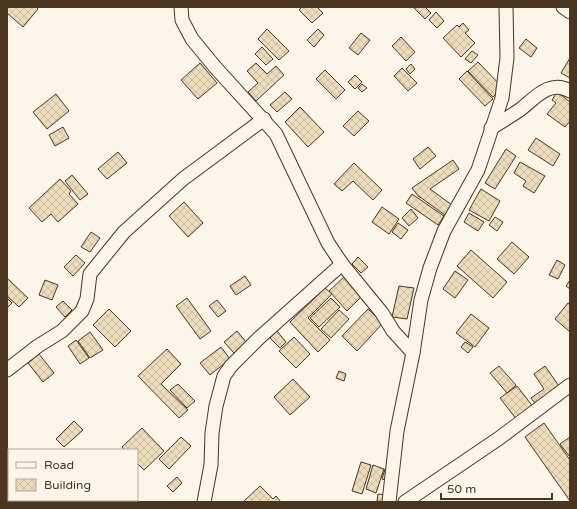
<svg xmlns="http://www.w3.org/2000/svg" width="577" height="509" font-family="'Varela Round',sans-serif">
  <defs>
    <pattern id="building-cross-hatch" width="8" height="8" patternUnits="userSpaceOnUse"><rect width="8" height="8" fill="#ecdcbc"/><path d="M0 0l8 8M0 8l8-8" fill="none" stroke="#ccbda1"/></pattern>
  </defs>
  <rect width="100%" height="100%" fill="#fbf6e9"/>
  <g fill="url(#building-cross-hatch)" stroke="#4a3520">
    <polygon points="7,7 36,7 38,9 23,27 7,13"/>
    <polygon points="302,7 317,7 323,13 312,23 299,10"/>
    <polygon points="415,7 425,7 431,13 425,19 414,8"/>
    <polygon points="436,12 444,21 437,28 429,20"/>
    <polygon points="463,23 469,30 465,33 475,43 461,57 443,38 457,25 459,27"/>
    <polygon points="267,29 289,51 279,60 258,39"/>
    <polygon points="318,29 324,35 314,47 307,40"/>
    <polygon points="361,33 370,40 358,55 349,48"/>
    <polygon points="401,37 415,52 406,61 392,46"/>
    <polygon points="526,39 537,48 531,57 519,48"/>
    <polygon points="262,47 273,59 266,65 255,54"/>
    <polygon points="472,51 478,55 471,63 465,59"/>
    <polygon points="570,58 570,78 561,73"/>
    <polygon points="478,62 503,88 493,97 468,71"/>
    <polygon points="200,63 217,83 198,99 181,80"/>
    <polygon points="256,63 267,74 276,66 284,75 256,101 248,92 258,83 247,71"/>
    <polygon points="411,64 415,69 410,74 406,69"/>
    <polygon points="402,68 417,83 408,91 394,76"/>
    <polygon points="325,70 345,90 336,99 316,79"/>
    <polygon points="467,71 493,99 485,106 459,79"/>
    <polygon points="355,75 362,82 355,89 348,82"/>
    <polygon points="362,84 367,88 362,92 358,88"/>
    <polygon points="285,92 292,99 277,112 270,105"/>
    <polygon points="557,92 570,102 570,121 565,127 547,114 556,103 552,100"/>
    <polygon points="56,94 69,111 47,129 33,112"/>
    <polygon points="300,107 324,132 308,147 285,122"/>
    <polygon points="358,111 369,121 354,136 343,126"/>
    <polygon points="63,127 69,138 55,146 49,135"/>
    <polygon points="536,138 560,154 553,166 528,150"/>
    <polygon points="428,147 436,156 420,169 413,159"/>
    <polygon points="506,149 516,156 495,189 485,183"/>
    <polygon points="118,152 127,163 107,179 98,169"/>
    <polygon points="453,160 459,169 430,189 452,205 445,215 420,197 419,197 412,188"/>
    <polygon points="520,162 545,176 534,193 523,186 526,181 514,173"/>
    <polygon points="354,163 382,190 373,200 353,181 342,191 334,184"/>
    <polygon points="72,175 88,194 80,200 65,181"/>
    <polygon points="60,179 71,191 69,194 78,204 58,222 51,214 42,222 29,208"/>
    <polygon points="481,189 500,201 489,221 469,210"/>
    <polygon points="412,194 444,216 438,225 406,203"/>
    <polygon points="184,202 203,223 188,237 169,216"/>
    <polygon points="382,207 399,219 389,234 372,222"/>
    <polygon points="411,209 418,218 409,226 402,218"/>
    <polygon points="469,213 484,222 478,231 464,222"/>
    <polygon points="495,217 503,222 497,231 489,225"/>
    <polygon points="398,223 408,230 401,239 392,232"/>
    <polygon points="91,232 100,238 90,252 81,247"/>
    <polygon points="512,242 529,257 514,274 497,259"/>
    <polygon points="471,250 507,282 493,298 457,266"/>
    <polygon points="76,255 85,263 73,276 64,267"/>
    <polygon points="358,257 368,267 361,273 352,264"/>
    <polygon points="557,260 565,265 558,279 549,275"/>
    <polygon points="455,271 468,280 455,298 443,289"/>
    <polygon points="245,276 251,285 236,295 230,286"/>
    <polygon points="344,277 361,297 347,311 329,291"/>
    <polygon points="7,278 28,298 19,307 7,296"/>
    <polygon points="45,280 58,285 52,300 39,295"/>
    <polygon points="570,280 570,289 566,286"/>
    <polygon points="399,286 414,288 407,319 392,317"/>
    <polygon points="325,288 332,294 308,318 330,340 318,352 290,322"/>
    <polygon points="7,298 12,303 7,308"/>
    <polygon points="187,298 211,331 200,339 176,306"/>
    <polygon points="331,298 340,307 319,327 310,318"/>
    <polygon points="217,300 226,311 218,317 209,306"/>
    <polygon points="63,301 72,310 65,317 56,307"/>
    <polygon points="568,303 570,304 570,332 555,319"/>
    <polygon points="109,309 131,331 115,347 93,325"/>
    <polygon points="368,309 383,323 357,351 342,336"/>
    <polygon points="339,310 349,319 331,338 321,329"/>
    <polygon points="471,314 489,328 475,347 456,333"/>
    <polygon points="237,331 246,342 234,353 224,342"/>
    <polygon points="277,331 286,342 280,348 270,338"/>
    <polygon points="90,332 103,350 90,358 78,341"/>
    <polygon points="294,337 310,354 296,368 279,351"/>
    <polygon points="76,340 89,358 80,364 68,346"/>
    <polygon points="465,342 473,347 468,353 461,347"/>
    <polygon points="221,347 230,359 210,375 200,363"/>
    <polygon points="167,349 181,364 161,384 188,410 179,418 138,376"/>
    <polygon points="39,354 54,373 43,382 28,363"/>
    <polygon points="499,366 516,385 507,393 490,373"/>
    <polygon points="545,366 561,389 537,406 531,398 544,389 534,374"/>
    <polygon points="339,371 346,374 344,381 336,378"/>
    <polygon points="293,379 310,397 290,415 274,397"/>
    <polygon points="178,384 195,401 187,408 170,390"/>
    <polygon points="517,386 534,408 517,420 500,398"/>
    <polygon points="74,421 83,430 64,447 56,439"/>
    <polygon points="544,423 570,460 570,501 525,437"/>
    <polygon points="142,428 164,451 144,470 137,463 137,450 125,450 122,447"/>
    <polygon points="181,437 191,446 169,469 159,459"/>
    <polygon points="570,437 570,457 560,444"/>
    <polygon points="361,462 371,465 362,494 352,491"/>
    <polygon points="373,465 384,469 376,493 366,489"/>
    <polygon points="385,469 392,472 388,481 382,479"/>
    <polygon points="177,477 182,483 173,492 167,486"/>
    <polygon points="260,486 273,499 276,496 281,502 243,502"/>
    <polygon points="378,494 386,495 385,502 377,501"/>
  </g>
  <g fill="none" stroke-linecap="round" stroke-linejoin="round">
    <g stroke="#4a3520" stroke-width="15">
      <g id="minor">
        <polyline points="181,7 182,20 192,39 215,67 276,134 328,243 342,264 382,313 393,331 413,353"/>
        <polyline points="563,7 570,12"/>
        <path d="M491 128C501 122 511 116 521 109 535 98 550 79 570 91"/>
        <polyline points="7,370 38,346 62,331 82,311 87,299 90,274 124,232 183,179 264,119"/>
        <polyline points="204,502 211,465 212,433 216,406 224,376 231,366 259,338 342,264"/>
        <polyline points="389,502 397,431 413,353 421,300 430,268 444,231 478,170 502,98 507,58 506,7"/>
        <polyline points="405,502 498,439 570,385"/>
      </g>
    </g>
    <use href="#minor" stroke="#fbf6e9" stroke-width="13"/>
  </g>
  <rect width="577" height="509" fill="none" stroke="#4a3520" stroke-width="16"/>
  <rect x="8" y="449" width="130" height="52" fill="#fbf6e9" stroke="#b4a999"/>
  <rect x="16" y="462" width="20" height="6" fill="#fbf6e9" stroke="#b4a999"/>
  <text x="44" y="469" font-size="12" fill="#4a3520">Road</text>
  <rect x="16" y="479" width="20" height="12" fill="url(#building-cross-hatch)" stroke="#b4a999"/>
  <text x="44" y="489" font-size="12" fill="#4a3520">Building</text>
  <path d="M441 493v6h111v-6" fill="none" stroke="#4a3520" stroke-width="2"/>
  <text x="447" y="493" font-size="12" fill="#4a3520" stroke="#fbf6e9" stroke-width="3" paint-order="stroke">50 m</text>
</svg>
